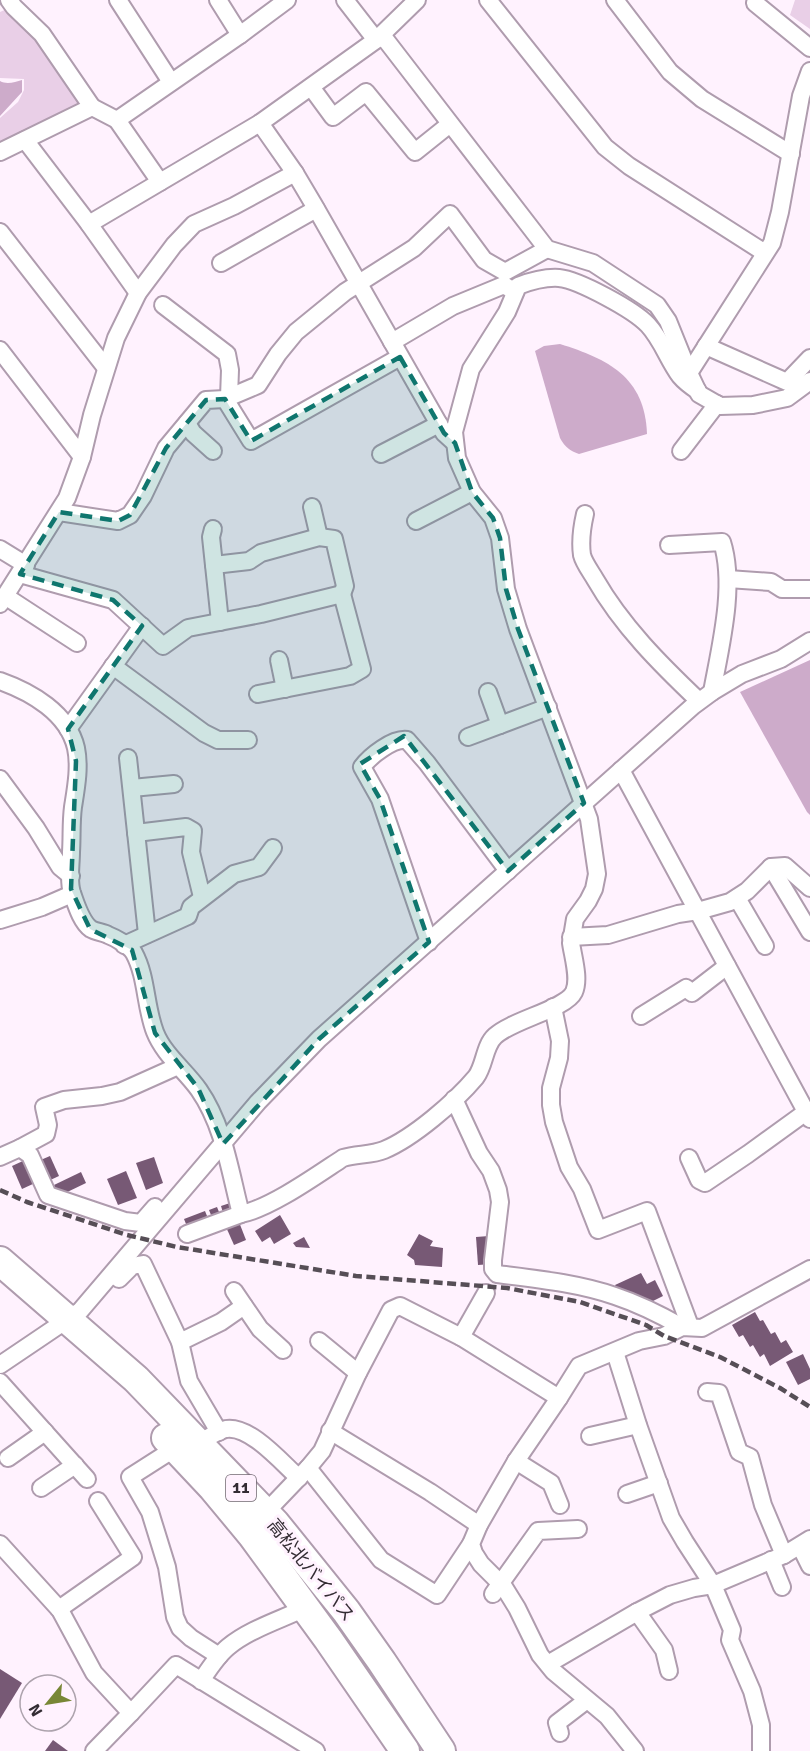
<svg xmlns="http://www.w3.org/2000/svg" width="810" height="1751" font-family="Signika,'Noto Sans JP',sans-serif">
  <rect width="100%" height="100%" fill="#fff2fe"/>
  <g fill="#e9cfe7">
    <polygon points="795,0 810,0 810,29 790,15"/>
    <polygon points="9,8 44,42 80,97 76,108 0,147 0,118 18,102 24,90 24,79 0,78 0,12"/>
  </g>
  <g fill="#cdabca">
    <path d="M22 80V92L0 116V81C7 85 15 82 22 80Z"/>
    <path d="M560 344C608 359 645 377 647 434L579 454C570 451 565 447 560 438L535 351 544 346Z"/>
    <polygon points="810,660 810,815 807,812 740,692"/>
  </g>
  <g fill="#775975">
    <polygon points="50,1156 59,1176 46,1182 36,1162"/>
    <polygon points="154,1157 163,1183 146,1190 136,1163"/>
    <polygon points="25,1160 35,1183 22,1189 12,1166"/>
    <polygon points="126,1171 137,1198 118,1205 107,1179"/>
    <polygon points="81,1172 86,1183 59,1196 54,1185"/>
    <polygon points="233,1202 236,1212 224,1216 221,1206"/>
    <polygon points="217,1207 221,1217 213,1220 209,1210"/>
    <polygon points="205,1211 209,1221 188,1229 184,1219"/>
    <polygon points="280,1215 291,1234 274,1244 270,1237 262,1242 255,1231"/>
    <polygon points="239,1222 246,1240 234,1245 226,1227"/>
    <polygon points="419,1234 433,1241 430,1246 443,1248 442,1267 415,1265 414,1260 407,1255"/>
    <polygon points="489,1236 492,1264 478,1265 476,1237"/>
    <polygon points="304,1237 310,1248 296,1247 293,1243"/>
    <polygon points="641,1273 647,1284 655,1280 663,1296 641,1307 634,1293 622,1299 615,1285"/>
    <polygon points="755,1312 760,1321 763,1320 771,1334 775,1332 781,1343 786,1340 793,1352 770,1366 764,1354 760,1357 753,1345 750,1347 743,1335 739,1337 732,1325"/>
    <polygon points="803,1354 810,1369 810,1379 798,1385 786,1362"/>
    <polygon points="0,1669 22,1683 0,1719"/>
    <polygon points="53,1740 68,1751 45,1751"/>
  </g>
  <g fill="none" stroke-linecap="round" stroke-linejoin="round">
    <g stroke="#af9cae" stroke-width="20">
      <g id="minor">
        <polyline points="118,0 171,82"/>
        <polyline points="218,0 240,35"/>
        <polyline points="345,0 376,40"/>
        <polyline points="488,0 605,147 629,166 765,253"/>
        <polyline points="615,0 670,72 702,99 791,154"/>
        <polyline points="755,3 810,48"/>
        <polyline points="382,35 547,249 593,263 657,305 668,321 689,373 699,394 720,406 753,405 787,398 810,381"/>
        <polyline points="311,87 333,117 366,92 415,152 450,124"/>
        <polyline points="92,107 117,120 240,35 287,0"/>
        <polyline points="117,120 160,182"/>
        <polyline points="260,123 295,173 314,205 444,433 455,443"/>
        <polyline points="25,140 89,224 138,293"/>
        <polyline points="0,152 92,107 42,34 14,7 9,0"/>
        <polyline points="89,224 260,123 376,40 417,0"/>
        <polyline points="0,232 106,368"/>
        <polyline points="221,263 316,209"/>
        <polyline points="163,305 227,354 230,370 229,397"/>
        <polyline points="392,342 453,306 504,285 515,292"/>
        <polyline points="706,346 787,382 810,358"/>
        <polyline points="0,350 82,457"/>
        <polyline points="689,373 772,243 780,212 801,96 810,71"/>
        <polyline points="225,399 251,441 400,357"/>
        <polyline points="187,423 193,433 213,451"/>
        <polyline points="681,451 717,404"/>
        <polyline points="381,454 439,424"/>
        <polyline points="312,507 319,537"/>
        <polyline points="59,512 118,521 130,515 143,496 166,448 206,400 225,399 258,385 278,354 296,332 345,292 414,248 450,214 484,260 505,272 547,249"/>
        <path d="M585 514C582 527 580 541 582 555 584 563 591 572 595 579 622 626 660 664 699 701"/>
        <polyline points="416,521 472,492"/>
        <polyline points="213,529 211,537 220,622"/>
        <path d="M669 545 722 542C736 586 720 648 712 692"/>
        <polyline points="0,549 26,565"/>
        <polyline points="214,565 249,561 261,553 319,537 334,539 345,586 342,594"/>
        <polyline points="20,574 113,600 163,646 188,628 261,614 342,594 362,669 350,676 258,694"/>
        <polyline points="728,579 771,582 782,589 810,589"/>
        <polyline points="5,596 77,643"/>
        <polyline points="0,604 67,498 82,457 92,415 116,338 138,293 174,245 194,224 234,206 295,173"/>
        <polyline points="279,660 285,689"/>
        <polyline points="113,666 204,733 218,740 248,740"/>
        <path d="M0 681C31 692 68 713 76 748 80 767 76 788 73 807 71 822 72 837 71 852 71 865 68 881 72 893 76 904 81 922 91 929 96 932 103 932 108 935 116 938 130 946 134 953 147 977 145 1006 155 1032 164 1055 185 1070 199 1090 224 1126 230 1172 241 1214L187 1234"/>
        <polyline points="488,692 500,725"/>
        <polyline points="68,729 142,626"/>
        <polyline points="468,737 548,707"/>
        <polyline points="128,758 147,934"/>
        <polyline points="621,770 810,1119"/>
        <polyline points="0,779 36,828 60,867 71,876"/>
        <polyline points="132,788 174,784"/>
        <polyline points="136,833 186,827 193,831 191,852 202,897"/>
        <polyline points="771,867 810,932"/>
        <polyline points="737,898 765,946"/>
        <polyline points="0,920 42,907 72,894"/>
        <polyline points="571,937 608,935 678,914 698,911 730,902 747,891 771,867 785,866 810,888"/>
        <path d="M429 942 380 799 362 767C370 756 393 738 407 740L427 763 508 871"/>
        <polyline points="124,945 188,916 191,907 234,874 259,867 273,848"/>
        <polyline points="553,1007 560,1041 559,1058 551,1088 551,1105 554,1122 569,1167 582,1189 598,1230 647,1211 690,1326"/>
        <polyline points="641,1016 686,988 692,993 727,966"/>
        <path d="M454 1099 479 1153 491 1171 498 1190 500 1202 493 1260V1269L497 1274C536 1279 577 1283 615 1296 639 1304 661 1315 682 1327"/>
        <polyline points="20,1148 46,1134 48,1125 44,1107 64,1100 102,1096 120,1092 178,1066"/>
        <polyline points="0,1157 20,1148 30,1155 48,1195 125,1221 141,1223 155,1207"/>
        <polyline points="689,1158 699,1180 705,1183 748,1154 806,1112"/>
        <path d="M241 1214C271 1208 317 1175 343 1158 356 1154 372 1155 384 1150 413 1138 455 1102 476 1077 485 1065 484 1046 495 1036 512 1020 566 1009 574 992 580 979 573 957 571 943L575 919 588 901 594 889 597 874 589 819 518 629 506 589 500 538 493 518 472 492 457 458 454 432 471 369 507 312 518 286C531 281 544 277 559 278 579 280 634 310 648 325 662 340 668 360 680 376 685 382 692 387 698 391"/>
        <polyline points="119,1279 132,1266 143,1264 180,1342 189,1381 219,1432"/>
        <polyline points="234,1291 260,1329 283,1350"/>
        <polyline points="461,1337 486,1293"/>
        <polyline points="319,1341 358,1373"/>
        <polyline points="180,1342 221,1322 244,1306"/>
        <polyline points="615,1352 638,1425 671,1518 685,1542 713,1585 732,1630 730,1640 752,1691 761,1725 761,1751"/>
        <polyline points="0,1365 80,1311 258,1102 319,1039 693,706 712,692 742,674 781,659 810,641"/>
        <polyline points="0,1382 87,1479"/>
        <polyline points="707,1392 719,1393 739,1452 750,1457 763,1505 784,1555"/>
        <polyline points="330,1431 430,1492 479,1525"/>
        <polyline points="590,1436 638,1425"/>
        <path d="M209 1437C214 1434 221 1430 226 1429 250 1425 282 1463 299 1478"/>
        <polyline points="173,1446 166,1454 130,1477 150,1512 167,1567 175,1617 180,1628 191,1638 219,1656"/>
        <polyline points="8,1458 45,1432"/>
        <polyline points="516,1461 551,1483 560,1505"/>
        <polyline points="308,1468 381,1560 437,1595 471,1544"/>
        <polyline points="41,1488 75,1465"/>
        <polyline points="627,1494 659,1483"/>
        <polyline points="265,1513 308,1468 322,1451 358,1373 391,1310 400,1306 461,1337 559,1398"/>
        <polyline points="0,1544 60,1610 94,1673 131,1713 94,1751"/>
        <polyline points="800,1546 810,1566"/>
        <polyline points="771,1560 782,1587"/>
        <polyline points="493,1594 538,1531 578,1529"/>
        <polyline points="59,1609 133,1557 98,1501"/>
        <polyline points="637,1612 664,1650 669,1671"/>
        <polyline points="548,1664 637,1612 670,1595 694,1588 713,1585 784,1555 810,1539"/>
        <path d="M201 1681C209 1669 217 1656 228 1647 250 1629 280 1620 305 1608"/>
        <polyline points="131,1713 176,1665 316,1751"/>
        <polyline points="560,1733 557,1723 587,1700"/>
        <polyline points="635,1751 607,1716 553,1671 540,1655 517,1608 504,1587 481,1564 474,1553 471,1544 479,1525 516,1461 559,1398 579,1366 639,1341 664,1336 682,1327 702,1328 810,1269"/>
      </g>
    </g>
    <g stroke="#af9cae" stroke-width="32">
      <g id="trunk">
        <polyline points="0,1261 136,1379 275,1523 346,1611 382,1662 441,1751"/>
        <polyline points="166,1438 213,1488 252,1535 328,1639 405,1751"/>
      </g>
    </g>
    <use href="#minor" stroke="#fff" stroke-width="16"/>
    <use href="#trunk" stroke="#fff" stroke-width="28"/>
    <polyline stroke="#564e56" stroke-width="4.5" stroke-dasharray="9 4.5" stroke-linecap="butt" points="0,1190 27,1202 127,1235 177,1247 356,1276 507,1288 580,1302 646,1325 664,1336 720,1357 780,1388 810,1407"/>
  </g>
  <path fill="#0f766e" fill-opacity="0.2" stroke="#0f766e" stroke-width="4.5" stroke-dasharray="12 8" stroke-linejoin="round" d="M400 357 444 433 455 443 472 492 493 518 500 538 506 589 518 629 584 803 508 871 404 736 360 764 380 799 429 942 319 1039 223 1144 198 1088 155 1033 132 950 90 929 71 889 76 761 68 729 142 626 113 600 20 574 59 512 118 521 130 515 166 448 206 400 225 399 251 441Z"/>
  <g text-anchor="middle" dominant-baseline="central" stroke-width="6" stroke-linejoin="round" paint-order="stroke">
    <rect fill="#fff2fe" stroke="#706770" stroke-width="1.5" x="226" y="1475" width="30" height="26" rx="4.5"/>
    <g font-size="16" font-weight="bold" fill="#332c33">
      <text x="241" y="1488">11</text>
    </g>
    <g font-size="18" fill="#332c33" stroke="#fff2fe">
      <text transform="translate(311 1570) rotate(51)">高松北バイパス</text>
    </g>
  </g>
  <g transform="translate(48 1703) rotate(240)"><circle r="28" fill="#fff2fe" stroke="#ada3ad" stroke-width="1.5"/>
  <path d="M0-4.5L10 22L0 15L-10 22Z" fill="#788736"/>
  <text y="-9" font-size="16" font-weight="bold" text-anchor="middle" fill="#332c33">N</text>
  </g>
</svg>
